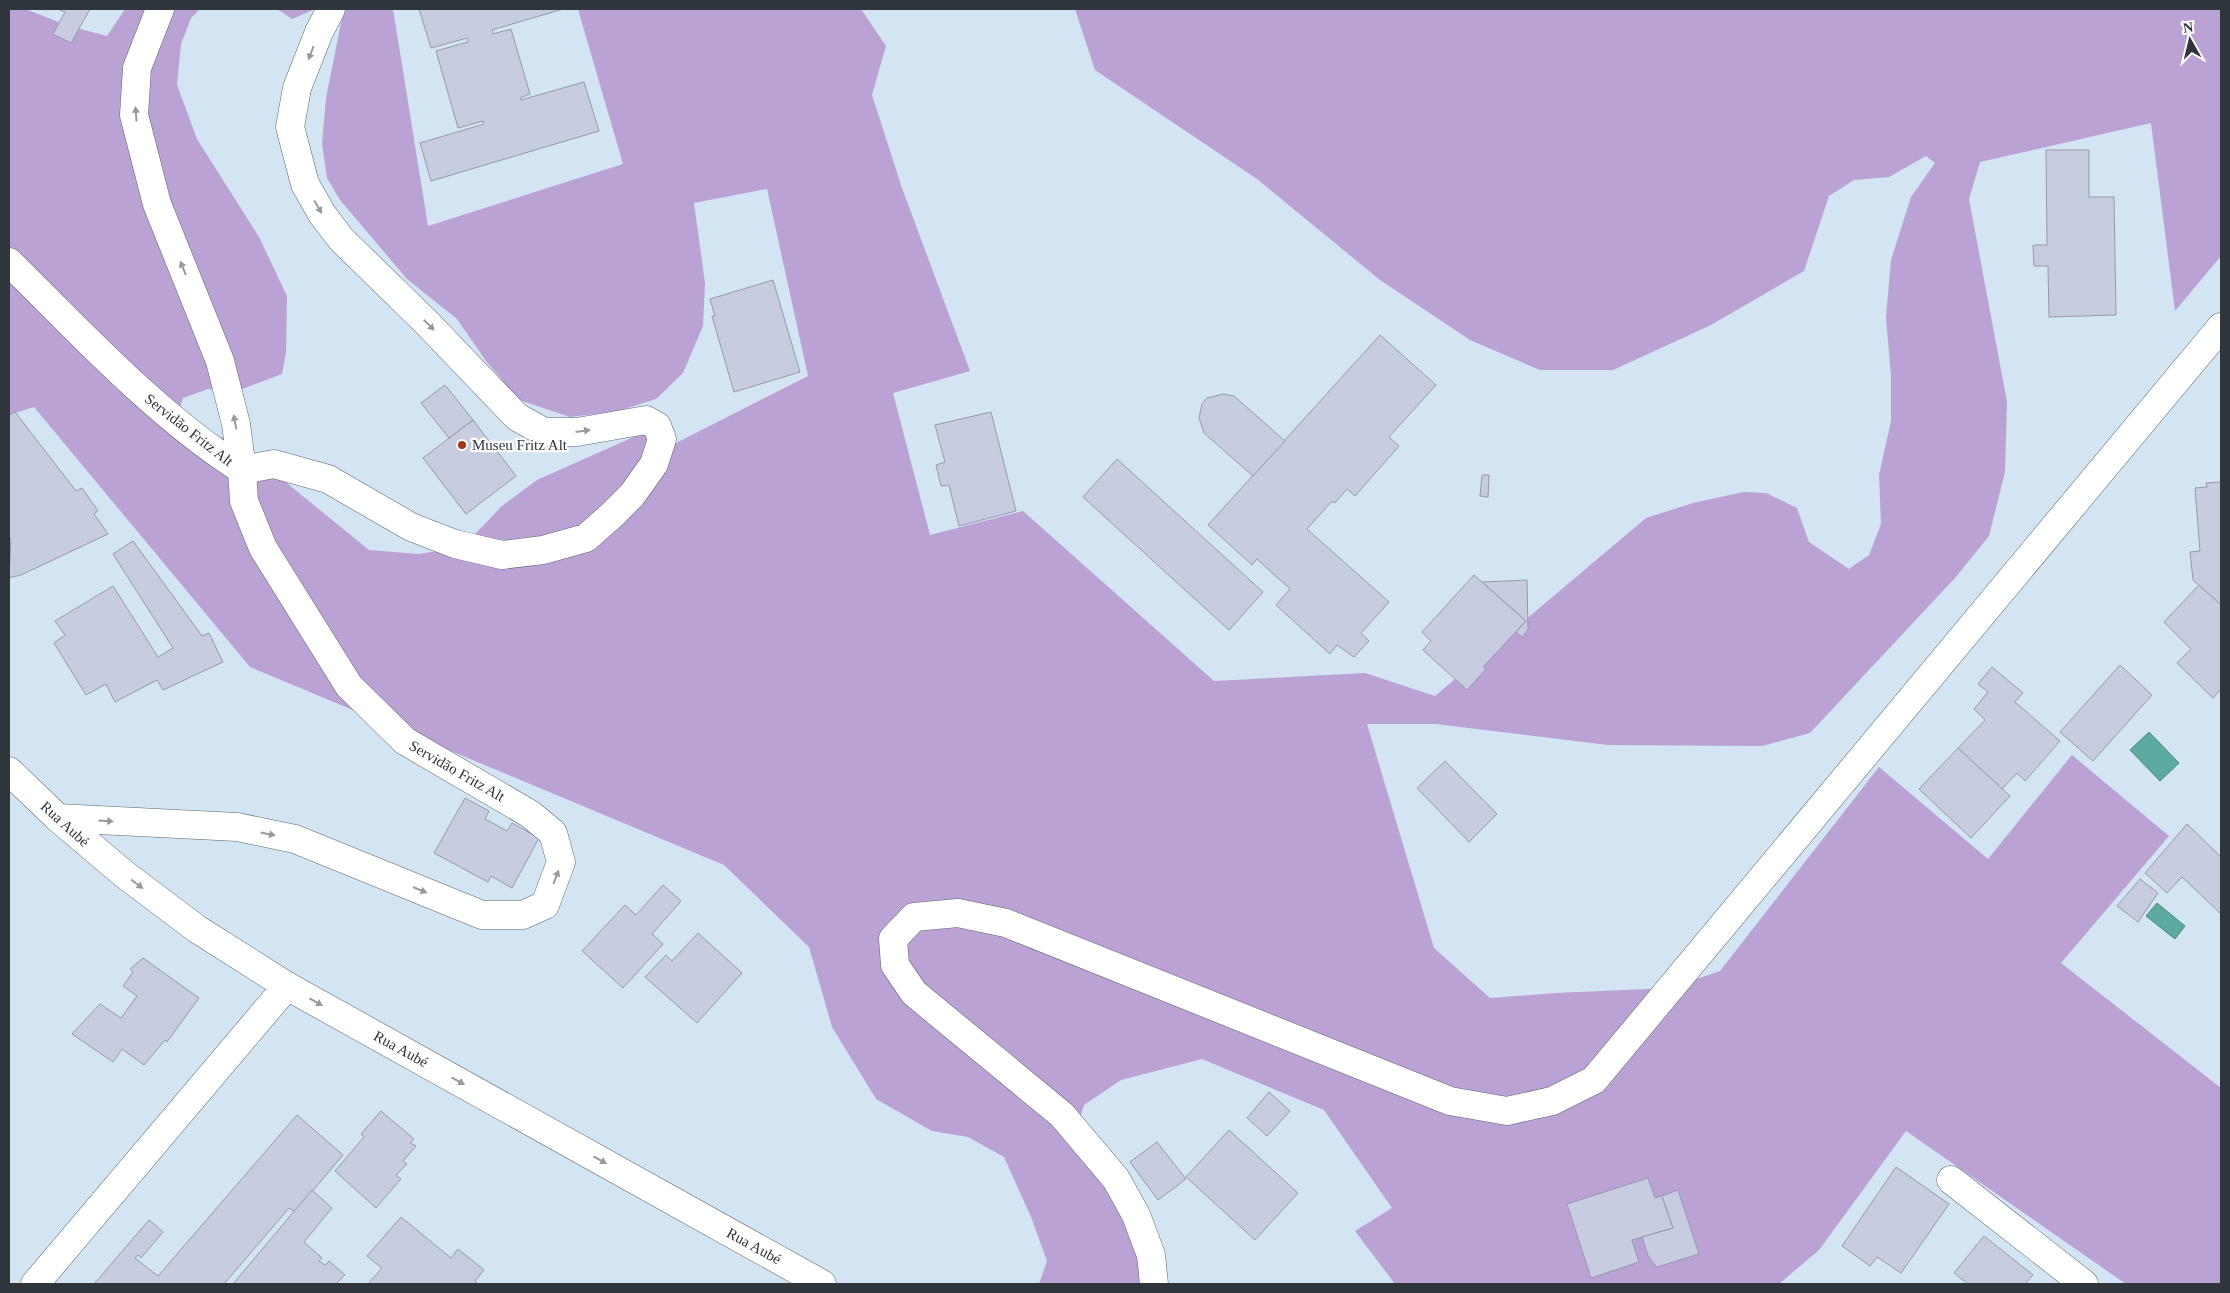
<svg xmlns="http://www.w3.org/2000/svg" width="2230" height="1293" font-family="'Times New Roman',serif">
  <rect width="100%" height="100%" fill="#d3e4f3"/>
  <g fill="#baa2d5">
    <polygon points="9,9 25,9 69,26 107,36 125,9 200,9 191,18 181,44 177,85 197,139 259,237 287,296 286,352 282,374 234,392 208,389 183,398 177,416 190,430 234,440 369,550 418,554 452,549 476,533 502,506 537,480 656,427 676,443 808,376 767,189 694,203 705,283 703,326 683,373 656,399 618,411 570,417 519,400 486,361 457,319 407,279 340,200 327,178 322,144 326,98 342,18 326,9 393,9 428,226 623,164 578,9 861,9 886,46 872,95 902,188 970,371 893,393 930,535 1023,511 1214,681 1365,673 1435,696 1646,518 1693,503 1743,492 1766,493 1797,508 1809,542 1849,569 1869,555 1881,524 1879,475 1891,421 1891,377 1886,317 1891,260 1911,197 1935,163 1926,156 1889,177 1854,180 1829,196 1804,271 1711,325 1613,370 1540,370 1470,340 1380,280 1257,179 1095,70 1075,9 2221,9 2221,256 2175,311 2151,123 1980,162 1969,199 2007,402 2005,472 1989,536 1955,578 1810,733 1762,746 1608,745 1436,724 1367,724 1434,948 1490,998 1555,993 1670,988 1720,971 1879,767 1988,859 2072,755 2169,836 2061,963 2221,1088 2221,1284 2126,1284 1906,1131 1819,1250 1779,1284 1395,1284 1355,1231 1392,1208 1324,1110 1202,1059 1121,1080 1084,1105 1072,1146 1127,1205 1150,1284 1039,1284 1047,1261 1031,1217 1004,1157 968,1137 932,1131 876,1099 832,1027 809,947 724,865 250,667 34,407 9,415"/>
    <polygon points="277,9 315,9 292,19"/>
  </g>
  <g fill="#5baba1" stroke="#4e8882">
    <polygon points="2149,732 2179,763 2160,781 2130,750"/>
    <polygon points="2157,903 2185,926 2175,939 2146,916"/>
  </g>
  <g fill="#c8cce0" stroke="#9599ac">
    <polygon points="57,9 90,9 71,43 53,34 65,12"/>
    <polygon points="419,9 563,9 492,30 493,34 511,29 530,94 520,98 521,100 584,82 599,131 431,181 420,143 484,124 483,121 458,128 436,51 468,42 467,38 431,48"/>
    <polygon points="2046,150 2089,150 2089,197 2114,197 2116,315 2049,317 2048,266 2034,266 2033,245 2047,245"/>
    <polygon points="773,280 800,372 734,392 712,316 715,316 710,299"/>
    <polygon points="1380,335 1436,385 1389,437 1399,446 1355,496 1347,489 1335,503 1332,501 1307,529 1389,602 1361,633 1369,641 1354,657 1337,645 1330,654 1276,605 1290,589 1257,559 1252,565 1208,525"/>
    <polygon points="445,385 473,420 449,438 421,403"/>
    <polygon points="1223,394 1234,396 1285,441 1253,476 1204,433 1199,418 1202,404 1207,398"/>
    <polygon points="15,412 76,491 82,488 98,511 94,514 108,534 21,575 9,578 11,539 9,538 9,415"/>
    <polygon points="991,412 1016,511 959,526 949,485 941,486 936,465 945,462 935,425"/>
    <polygon points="473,420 516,476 466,514 423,458"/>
    <polygon points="1117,459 1263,592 1229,630 1083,497"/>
    <polygon points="1482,475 1489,475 1488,497 1480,496"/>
    <polygon points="2221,482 2221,605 2193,580 2190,552 2200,551 2195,488 2207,487 2206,483"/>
    <polygon points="133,541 202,636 209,633 223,662 163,690 157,680 115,702 106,684 86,695 54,643 65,635 55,621 113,586 158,657 173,648 113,554"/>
    <polygon points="1474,575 1526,621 1483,667 1486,669 1467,690 1423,650 1431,641 1422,632"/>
    <polygon points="1527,580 1528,630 1522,637 1516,632 1526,621 1482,582"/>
    <polygon points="2199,585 2221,605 2221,689 2213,698 2177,663 2191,649 2164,622"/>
    <polygon points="2120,665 2152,695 2093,761 2060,732"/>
    <polygon points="1992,667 2023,693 2015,702 2060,741 2025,781 2017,773 2002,789 1958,748 1985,720 1974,709 1988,692 1978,684"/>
    <polygon points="1958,748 2010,796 1971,838 1919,789"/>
    <polygon points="1445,761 1497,814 1469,842 1417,788"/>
    <polygon points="465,798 489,811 485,819 507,831 512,823 539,838 512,888 491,876 488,882 434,853"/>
    <polygon points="2187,824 2221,857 2221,914 2182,877 2167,893 2145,873"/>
    <polygon points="2140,879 2158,893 2138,922 2117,906"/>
    <polygon points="663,885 681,901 652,934 663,944 623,988 582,951 625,905 636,915"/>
    <polygon points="698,933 742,973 697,1023 645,977 666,955 672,961"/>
    <polygon points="143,958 199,998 167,1042 165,1040 144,1065 122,1049 113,1062 72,1034 100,1004 121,1018 137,996 123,986 133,972 130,969"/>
    <polygon points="1269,1092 1290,1111 1267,1136 1247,1118"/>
    <polygon points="381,1111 414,1139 410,1143 416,1146 403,1161 407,1164 396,1175 401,1179 376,1208 335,1171 364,1137 361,1134"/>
    <polygon points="297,1115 343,1155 295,1212 289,1208 224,1284 94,1284 149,1220 163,1232 141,1258 138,1255 135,1258 158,1276"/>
    <polygon points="1229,1130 1298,1193 1255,1240 1186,1177"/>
    <polygon points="1157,1142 1186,1179 1158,1200 1130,1162"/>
    <polygon points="1896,1167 1949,1204 1901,1273 1877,1257 1870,1266 1842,1246"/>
    <polygon points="1648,1178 1655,1198 1662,1196 1673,1228 1632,1240 1639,1262 1591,1278 1567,1204"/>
    <polygon points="312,1190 332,1208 304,1242 322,1258 319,1261 325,1265 329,1261 345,1275 336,1284 233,1284"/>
    <polygon points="1678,1190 1699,1254 1657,1267 1648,1256 1642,1237 1673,1228 1662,1196"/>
    <polygon points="401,1217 451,1258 458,1249 484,1270 475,1281 478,1284 368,1284 382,1268 367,1256"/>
    <polygon points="1984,1236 2033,1275 2025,1284 1968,1284 1954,1273"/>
  </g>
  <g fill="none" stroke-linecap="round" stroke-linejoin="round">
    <g stroke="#576673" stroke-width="29">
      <g id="minor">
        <polyline points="160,9 137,68 134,115 157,204 220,361 236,424 242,470 274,464 328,479 411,527 455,544 502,555 543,550 586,538 613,514 632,495 654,464 662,439 657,426 646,420 577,432 544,432 517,417 428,324 341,239 322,214 305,184 290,127 297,88 319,32 331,9"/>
        <path d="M9 262C83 335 154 413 242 470L244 501 263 548 349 686 405 741 530 814 553 833 561 862 545 905 523 915H482L295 839 237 827 58 818"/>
        <polyline points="1951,1180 2084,1284"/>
        <polyline points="1154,1284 1151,1255 1136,1215 1116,1179 1062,1115 914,993 895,965 893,939 914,917 958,913 1006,923 1450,1101 1507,1111 1552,1101 1594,1080 2221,327"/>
      </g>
    </g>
    <g stroke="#576673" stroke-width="29">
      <polyline id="secondary" points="35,1284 287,986"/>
    </g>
    <g stroke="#576673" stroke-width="29">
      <polyline id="primary" points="9,771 58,818 124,874 197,929 287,986 822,1284"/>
    </g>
    <use href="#minor" stroke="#fff" stroke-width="28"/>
    <use href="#secondary" stroke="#fff" stroke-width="28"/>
    <use href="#primary" stroke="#fff" stroke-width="28"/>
  </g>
  <defs><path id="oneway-solid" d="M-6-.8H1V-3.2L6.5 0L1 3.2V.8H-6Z" transform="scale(1.25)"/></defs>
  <g fill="#969a9d">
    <use href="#oneway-solid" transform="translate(311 53) rotate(111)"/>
    <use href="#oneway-solid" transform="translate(136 114) rotate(-94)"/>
    <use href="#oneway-solid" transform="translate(318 207) rotate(60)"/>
    <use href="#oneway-solid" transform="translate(183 268) rotate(-112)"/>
    <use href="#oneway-solid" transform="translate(429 325) rotate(45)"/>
    <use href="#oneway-solid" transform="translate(235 422) rotate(-101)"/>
    <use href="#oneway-solid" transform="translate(583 431) rotate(-8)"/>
    <use href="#oneway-solid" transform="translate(106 821) rotate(4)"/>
    <use href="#oneway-solid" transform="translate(268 834) rotate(11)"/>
    <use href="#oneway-solid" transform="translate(556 877) rotate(-69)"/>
    <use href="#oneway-solid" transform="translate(137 884) rotate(37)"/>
    <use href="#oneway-solid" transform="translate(420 890) rotate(22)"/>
    <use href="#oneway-solid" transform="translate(316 1002) rotate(29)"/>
    <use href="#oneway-solid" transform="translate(458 1081) rotate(29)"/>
    <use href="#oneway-solid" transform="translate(600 1160) rotate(29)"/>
  </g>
  <circle fill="#a03916" stroke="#fff" stroke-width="2" cx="462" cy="445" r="5"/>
  <g text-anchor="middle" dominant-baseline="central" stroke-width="4.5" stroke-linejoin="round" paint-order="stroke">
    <g font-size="15" fill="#2e353b" stroke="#fff">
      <text transform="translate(189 430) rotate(38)">Servidão Fritz Alt</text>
      <text transform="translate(457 771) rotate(30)">Servidão Fritz Alt</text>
      <text transform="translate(65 824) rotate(42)">Rua Aubé</text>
      <text transform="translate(401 1049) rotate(29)">Rua Aubé</text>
      <text transform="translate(754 1246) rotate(29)">Rua Aubé</text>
    </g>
    <g font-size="15" fill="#2e353b" stroke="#fff" text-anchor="start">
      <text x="472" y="445">Museu Fritz Alt</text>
    </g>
  </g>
  <rect width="2230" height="1293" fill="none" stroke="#2e353b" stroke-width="20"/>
  <g transform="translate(2190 40) rotate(352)" stroke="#ffffff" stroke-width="4" paint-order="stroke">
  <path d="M0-4L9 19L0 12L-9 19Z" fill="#2e353b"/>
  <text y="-8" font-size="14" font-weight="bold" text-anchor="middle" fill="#2e353b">N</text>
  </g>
</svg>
